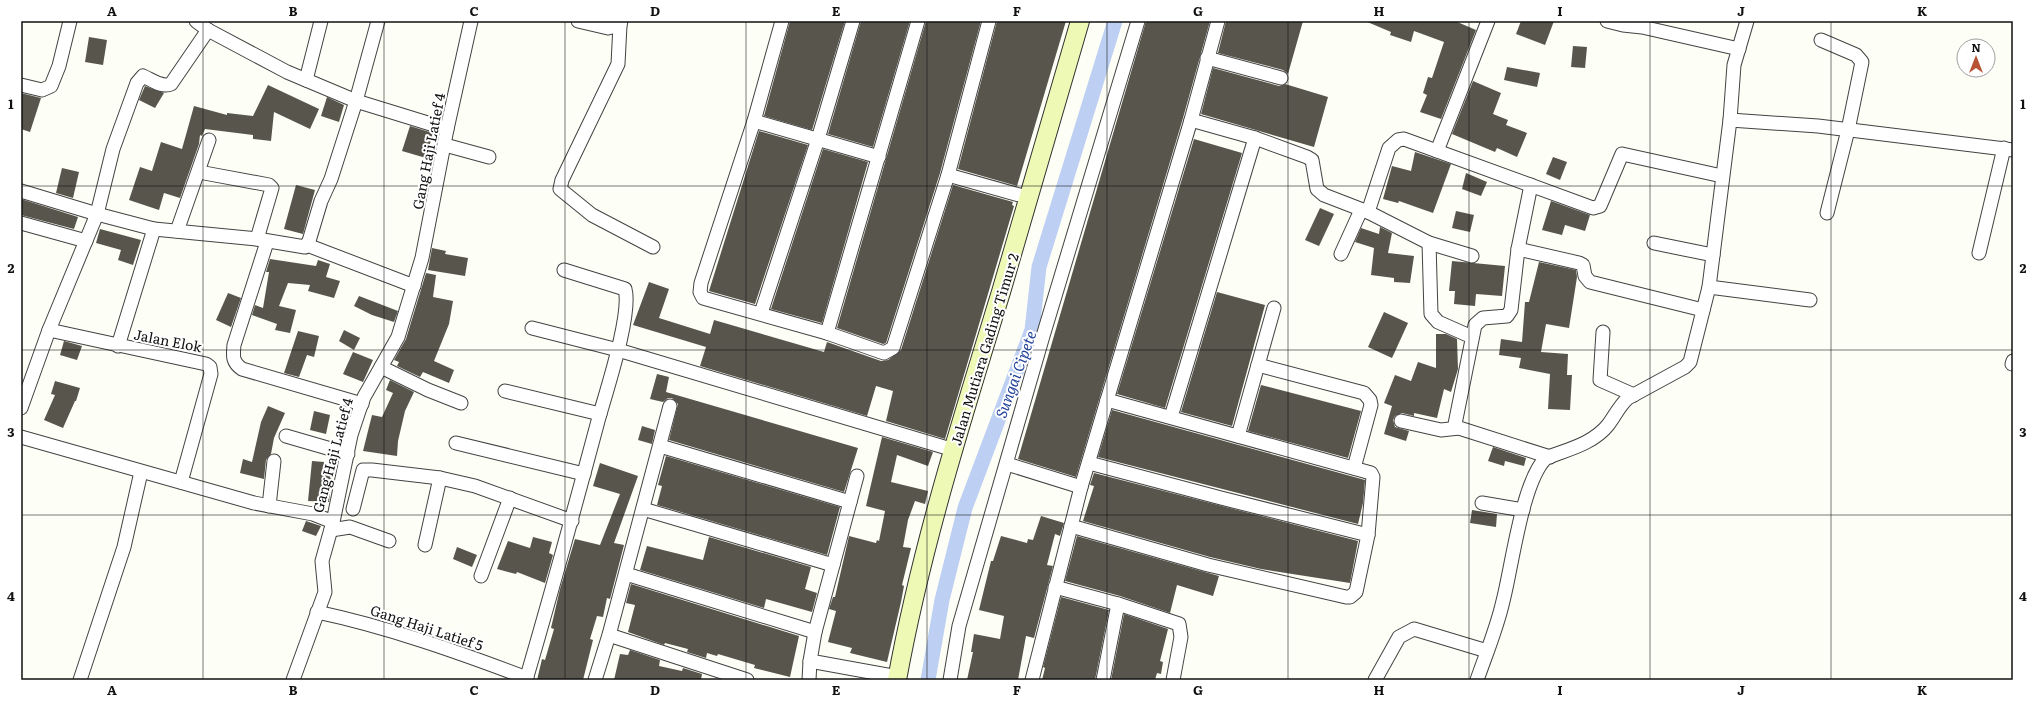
<svg xmlns="http://www.w3.org/2000/svg" width="2034" height="701" font-family="Literata,serif">
  <rect width="100%" height="100%" fill="#fdfef5"/>
  <g fill="none" stroke-linecap="round" stroke-linejoin="round">
    <polyline stroke="#bdcff2" stroke-width="15" points="928,680 942,600 965,508 1032,330 1039,267 1115,21"/>
  </g>
  <g fill="#58554d">
    <polygon points="790,21 845,21 812,130 764,116"/>
    <polygon points="861,21 910,21 873,147 828,134"/>
    <polygon points="926,21 981,21 940,173 886,343 883,344 837,328"/>
    <polygon points="997,21 1066,21 1017,186 958,169"/>
    <polygon points="1146,21 1210,21 1183,118 1076,477 1018,459"/>
    <polygon points="1226,21 1303,21 1288,74 1283,70 1218,53"/>
    <polygon points="1365,21 1455,21 1476,30 1441,119 1420,112 1427,95 1423,93 1428,77 1432,78 1444,42 1414,31 1411,42 1390,35 1391,32"/>
    <polygon points="1521,21 1554,21 1545,45 1516,34"/>
    <polygon points="89,37 107,40 103,65 85,62"/>
    <polygon points="1573,46 1587,47 1585,68 1571,67"/>
    <polygon points="1507,67 1540,73 1537,87 1504,80"/>
    <polygon points="1213,68 1279,86 1285,84 1328,97 1314,147 1201,114"/>
    <polygon points="1473,81 1501,93 1493,114 1508,120 1506,125 1527,133 1517,157 1497,148 1495,152 1452,134"/>
    <polygon points="268,85 319,109 310,129 274,112 271,141 253,139 253,135 205,129 202,136 200,135 199,144 180,198 164,193 159,210 129,200 140,167 152,171 161,142 182,149 194,106 227,115 227,113 253,116"/>
    <polygon points="145,86 164,93 155,108 139,100"/>
    <polygon points="21,93 41,98 30,132 21,129"/>
    <polygon points="327,97 344,105 339,122 321,116"/>
    <polygon points="410,126 433,133 426,158 402,151"/>
    <polygon points="759,131 808,145 755,304 709,291"/>
    <polygon points="1194,139 1242,153 1165,408 1117,394"/>
    <polygon points="823,149 868,162 822,323 771,309"/>
    <polygon points="1415,152 1451,164 1433,213 1399,201 1398,203 1383,199 1392,166 1411,171"/>
    <polygon points="1553,157 1567,162 1560,180 1546,174"/>
    <polygon points="62,168 79,172 73,198 56,193"/>
    <polygon points="1466,173 1487,182 1481,196 1462,189"/>
    <polygon points="296,185 315,190 303,234 284,229"/>
    <polygon points="953,185 1013,202 1012,205 1014,206 945,439 886,421 893,391 876,386 867,416 700,366 706,347 633,325 649,282 669,289 659,318 710,334 714,320 824,352 827,342 881,361 888,360 901,350"/>
    <polygon points="21,199 78,217 74,229 21,215"/>
    <polygon points="1551,201 1590,215 1585,231 1565,225 1562,235 1542,230"/>
    <polygon points="1320,208 1334,214 1319,246 1305,240"/>
    <polygon points="1456,211 1474,215 1470,232 1452,228"/>
    <polygon points="1380,227 1392,233 1388,253 1414,256 1410,283 1394,282 1394,278 1371,275 1374,248 1355,242 1361,228 1379,234"/>
    <polygon points="100,229 141,240 133,265 118,260 121,250 96,243"/>
    <polygon points="432,248 446,251 445,254 468,258 465,276 428,270"/>
    <polygon points="270,259 316,266 318,260 330,264 326,277 340,281 334,298 308,291 310,285 288,283 279,306 296,310 290,333 275,330 277,324 252,315 255,305 263,308 269,272 266,272"/>
    <polygon points="1452,261 1505,266 1502,296 1476,294 1475,306 1454,304 1455,291 1449,291"/>
    <polygon points="1539,262 1576,270 1577,277 1569,328 1546,324 1541,352 1568,354 1567,375 1572,375 1570,410 1548,409 1550,374 1519,368 1521,358 1499,355 1501,339 1522,342 1525,302 1529,302"/>
    <polygon points="426,273 436,275 433,297 453,301 449,324 434,361 454,370 449,383 423,372 420,377 397,366 399,362 394,360 406,339"/>
    <polygon points="1217,292 1265,305 1232,426 1181,412"/>
    <polygon points="228,293 241,298 231,327 216,320"/>
    <polygon points="359,296 398,311 394,322 372,315 354,306"/>
    <polygon points="1384,312 1408,323 1392,358 1368,347"/>
    <polygon points="344,330 360,338 354,350 339,341"/>
    <polygon points="298,331 319,336 314,357 307,355 299,377 284,373"/>
    <polygon points="1436,334 1446,334 1457,339 1458,369 1451,392 1444,389 1437,418 1414,413 1414,416 1402,413 1395,416 1393,420 1395,427 1409,431 1406,441 1384,434 1392,406 1384,403 1395,375 1411,381 1418,362 1436,368"/>
    <polygon points="64,341 82,346 77,360 60,355"/>
    <polygon points="353,352 373,360 363,382 343,374"/>
    <polygon points="657,374 669,377 666,392 858,448 844,492 669,440 678,404 672,398 668,398 663,402 650,399"/>
    <polygon points="390,380 414,392 405,411 398,441 397,456 363,451 372,415 382,417 393,393 386,390"/>
    <polygon points="55,381 80,388 76,401 75,401 63,428 44,420 55,395 51,394"/>
    <polygon points="1261,385 1361,411 1348,458 1248,431"/>
    <polygon points="268,406 285,413 274,438 271,454 266,460 264,479 240,473 243,459 252,462 261,422"/>
    <polygon points="1112,410 1365,480 1363,503 1358,524 1098,457"/>
    <polygon points="314,411 330,415 326,434 310,430"/>
    <polygon points="642,426 655,430 652,444 638,440"/>
    <polygon points="882,437 933,452 928,466 897,455 891,482 928,491 925,504 915,501 908,520 903,547 911,548 902,585 904,586 901,602 887,662 850,653 852,648 828,642 836,611 829,609 833,597 835,597 849,536 876,543 877,540 879,541 885,511 866,506"/>
    <polygon points="1493,447 1526,458 1524,466 1505,461 1504,466 1488,461"/>
    <polygon points="666,456 840,507 827,555 657,505 662,486 658,485"/>
    <polygon points="312,461 324,462 324,471 332,472 329,502 308,501"/>
    <polygon points="600,463 638,476 614,543 624,545 610,599 607,598 603,617 597,616 590,639 593,640 583,680 537,680 542,659 545,660 554,629 551,628 560,589 575,539 600,545 620,494 593,486"/>
    <polygon points="1094,473 1358,541 1350,583 1261,569 1210,557 1083,521 1094,486 1090,485"/>
    <polygon points="1472,510 1497,514 1496,527 1470,523"/>
    <polygon points="1041,516 1064,523 1060,536 1055,534 1047,565 1053,566 1034,638 1026,636 1018,680 967,680 973,652 971,652 974,634 1000,639 1004,616 979,610 991,561 993,561 1001,536 1027,543 1028,539 1033,540"/>
    <polygon points="306,521 321,526 316,536 302,531"/>
    <polygon points="1077,536 1219,576 1213,596 1177,585 1170,613 1120,596 1065,581"/>
    <polygon points="533,537 552,542 549,553 553,555 545,583 517,572 516,574 497,569 508,541 530,548"/>
    <polygon points="709,537 811,567 805,589 817,593 812,612 766,599 764,608 640,570 647,546 703,560"/>
    <polygon points="457,547 477,555 472,567 453,559"/>
    <polygon points="631,584 799,636 790,677 754,668 755,665 718,654 717,656 707,653 706,658 687,652 688,649 665,643 664,645 628,632 635,605 626,603"/>
    <polygon points="1061,597 1109,610 1095,680 1042,680 1045,668 1043,667"/>
    <polygon points="1124,614 1168,629 1160,661 1163,662 1161,674 1157,673 1155,680 1111,680"/>
    <polygon points="630,650 660,660 659,666 682,671 683,668 702,674 701,680 614,680 620,654 628,655"/>
  </g>
  <g fill="none" stroke-linecap="round" stroke-linejoin="round">
    <g stroke="#434343" stroke-width="15">
      <g id="street">
        <polyline points="196,21 208,30"/>
        <polyline points="578,21 608,28 620,25 621,21"/>
        <polyline points="782,21 754,121 701,283 700,292 703,298 827,333 884,353 893,348 948,175 989,21"/>
        <polyline points="1607,21 1623,25 1642,27 1739,49"/>
        <polyline points="620,25 618,64 562,180 560,189 592,215 653,247"/>
        <polyline points="1821,40 1856,55 1862,62 1848,130 1827,213"/>
        <polyline points="1207,58 1281,78"/>
        <polyline points="306,80 321,21"/>
        <polyline points="21,85 42,90 51,86 59,66 70,21"/>
        <polyline points="1191,120 1255,138 1307,157 1312,160 1317,189 1324,195 1368,212 1429,243 1431,314 1438,322 1472,337"/>
        <polyline points="1730,120 1818,126 2013,150"/>
        <polyline points="754,121 879,157"/>
        <polyline points="445,145 489,157"/>
        <polyline points="1437,151 1593,208 1600,206 1622,154 1722,176"/>
        <polyline points="199,172 269,185 272,188 257,239"/>
        <polyline points="948,175 1030,198"/>
        <polyline points="1531,185 1518,249 1511,310 1507,316 1483,318 1475,325 1455,424 1459,428 1550,457"/>
        <polyline points="21,191 97,214 154,229 257,239 305,247 309,241 321,201 331,179 356,101 378,21"/>
        <polyline points="1368,212 1389,148 1398,140 1404,139 1437,151 1488,21"/>
        <polyline points="21,223 86,241"/>
        <polyline points="177,231 209,140"/>
        <path d="M267 242 234 345C233 356 232 362 242 369L362 404"/>
        <polyline points="1429,243 1472,256"/>
        <polyline points="1654,243 1713,255"/>
        <polyline points="307,245 414,286"/>
        <polyline points="1518,249 1579,263 1583,265 1585,276 1590,282 1703,310"/>
        <polyline points="1979,253 2004,148"/>
        <polyline points="1341,254 1361,210"/>
        <polyline points="1709,287 1810,300"/>
        <polyline points="761,313 818,139 853,21"/>
        <polyline points="532,328 618,350 954,450"/>
        <polyline points="49,330 206,364 210,367 211,374 181,482"/>
        <polyline points="1603,332 1600,380 1634,395"/>
        <polyline points="827,333 918,21"/>
        <polyline points="118,346 154,229"/>
        <polyline points="2012,364 2013,361"/>
        <polyline points="1258,365 1364,393 1370,400 1371,405 1354,468"/>
        <polyline points="381,367 428,390 461,403"/>
        <polyline points="505,391 600,414"/>
        <path d="M21 408 49 330 97 214 113 149 137 83 143 76C152 80 162 88 171 84L208 30 287 72 356 101 447 129"/>
        <polyline points="1171,417 1255,138"/>
        <polyline points="1401,421 1441,430 1459,428"/>
        <polyline points="286,436 348,454"/>
        <polyline points="1238,436 1274,308"/>
        <polyline points="21,437 254,503 313,514 333,522 351,435 359,411 364,397 398,337 422,258 447,129 471,21"/>
        <polyline points="456,443 584,474"/>
        <polyline points="660,446 850,502"/>
        <polyline points="1089,463 1221,498 1368,535"/>
        <polyline points="1007,464 1081,487"/>
        <polyline points="1482,503 1523,510"/>
        <polyline points="269,506 274,461"/>
        <polyline points="353,509 363,470 372,470 440,478 475,486 572,521"/>
        <polyline points="643,509 833,565"/>
        <polyline points="1071,526 1208,565 1346,597 1350,597 1356,592 1368,535 1373,477 1371,473 1107,400"/>
        <polyline points="331,530 350,527 389,541"/>
        <polyline points="425,545 440,478"/>
        <polyline points="626,574 815,632"/>
        <polyline points="481,576 510,498"/>
        <polyline points="1055,587 1118,604 1179,624 1181,637 1173,680"/>
        <path d="M317 612C388 627 458 652 527 678"/>
        <polyline points="609,635 747,680"/>
        <polyline points="810,661 898,677"/>
        <polyline points="80,680 124,547 141,472"/>
        <polyline points="293,680 325,592 322,561 333,522"/>
        <path d="M526 680C551 594 575 507 598 421 606 392 632 314 625 289L564 270"/>
        <polyline points="595,680 609,635 670,406"/>
        <polyline points="809,680 810,661 815,632 857,476"/>
        <polyline points="950,680 959,626 1043,336 1138,21"/>
        <polyline points="1032,680 1081,487 1191,120 1218,21"/>
        <polyline points="1103,680 1118,604"/>
        <polyline points="1375,680 1399,637 1414,629 1487,651"/>
        <path d="M1477 680C1486 654 1497 628 1503 601 1512 567 1522 481 1546 458 1566 450 1593 444 1608 425 1615 416 1619 406 1628 398L1685 367 1690 362 1709 287 1730 120 1734 65 1747 21"/>
      </g>
    </g>
    <g stroke="#323232" stroke-width="20">
      <path id="secondary" d="M897 680C921 548 962 419 1001 292 1028 202 1053 111 1080 21"/>
    </g>
    <use href="#street" stroke="#fff" stroke-width="13"/>
    <use href="#secondary" stroke="#edf9b5" stroke-width="18"/>
  </g>
  <path fill="none" stroke="#101010" stroke-width="1" stroke-opacity="0.55" d="M203 21V680M384 21V680M565 21V680M746 21V680M927 21V680M1107 21V680M1288 21V680M1469 21V680M1650 21V680M1831 21V680M21 186H2013M21 350H2013M21 515H2013"/>
  <g text-anchor="middle" dominant-baseline="central" stroke-width="4" stroke-linejoin="round" paint-order="stroke">
    <g font-size="14" fill="#101010" stroke="#fff">
      <text transform="translate(428 151) rotate(-79)">Gang Haji Latief 4</text>
      <text transform="translate(168 340) rotate(11)">Jalan Elok</text>
      <text transform="translate(984 349) rotate(-73)">Jalan Mutiara Gading Timur 2</text>
      <text transform="translate(332 455) rotate(-75)">Gang Haji Latief 4</text>
      <text transform="translate(427 627) rotate(18)">Gang Haji Latief 5</text>
    </g>
    <g font-size="15" font-style="italic" fill="#22439a" stroke="#fff">
      <text transform="translate(1015 374) rotate(-70)">Sungai Cipete</text>
    </g>
  </g>
  <rect width="2034" height="701" fill="none" stroke="#ffffff" stroke-width="44"/>
  <g transform="translate(1976 58)"><circle r="19" fill="#ffffff" stroke="#9f9f9f"/>
  <path d="M0-3L7 15L0 10L-7 15Z" fill="#b75232"/>
  <text y="-6" font-size="11" font-weight="bold" text-anchor="middle" fill="#101010">N</text>
  </g>
  <rect x="22" y="22" width="1990" height="657" fill="none" stroke="#101010" stroke-width="1.5"/>
  <g font-size="13" text-anchor="middle" font-weight="bold" fill="#101010">
    <text x="112" y="16">A</text>
    <text x="293" y="16">B</text>
    <text x="474" y="16">C</text>
    <text x="655" y="16">D</text>
    <text x="836" y="16">E</text>
    <text x="1017" y="16">F</text>
    <text x="1198" y="16">G</text>
    <text x="1379" y="16">H</text>
    <text x="1560" y="16">I</text>
    <text x="1741" y="16">J</text>
    <text x="1922" y="16">K</text>
    <text x="11" y="109">1</text>
    <text x="2023" y="109">1</text>
    <text x="11" y="273">2</text>
    <text x="2023" y="273">2</text>
    <text x="11" y="437">3</text>
    <text x="2023" y="437">3</text>
    <text x="11" y="601">4</text>
    <text x="2023" y="601">4</text>
    <text x="112" y="695">A</text>
    <text x="293" y="695">B</text>
    <text x="474" y="695">C</text>
    <text x="655" y="695">D</text>
    <text x="836" y="695">E</text>
    <text x="1017" y="695">F</text>
    <text x="1198" y="695">G</text>
    <text x="1379" y="695">H</text>
    <text x="1560" y="695">I</text>
    <text x="1741" y="695">J</text>
    <text x="1922" y="695">K</text>
  </g>
</svg>
